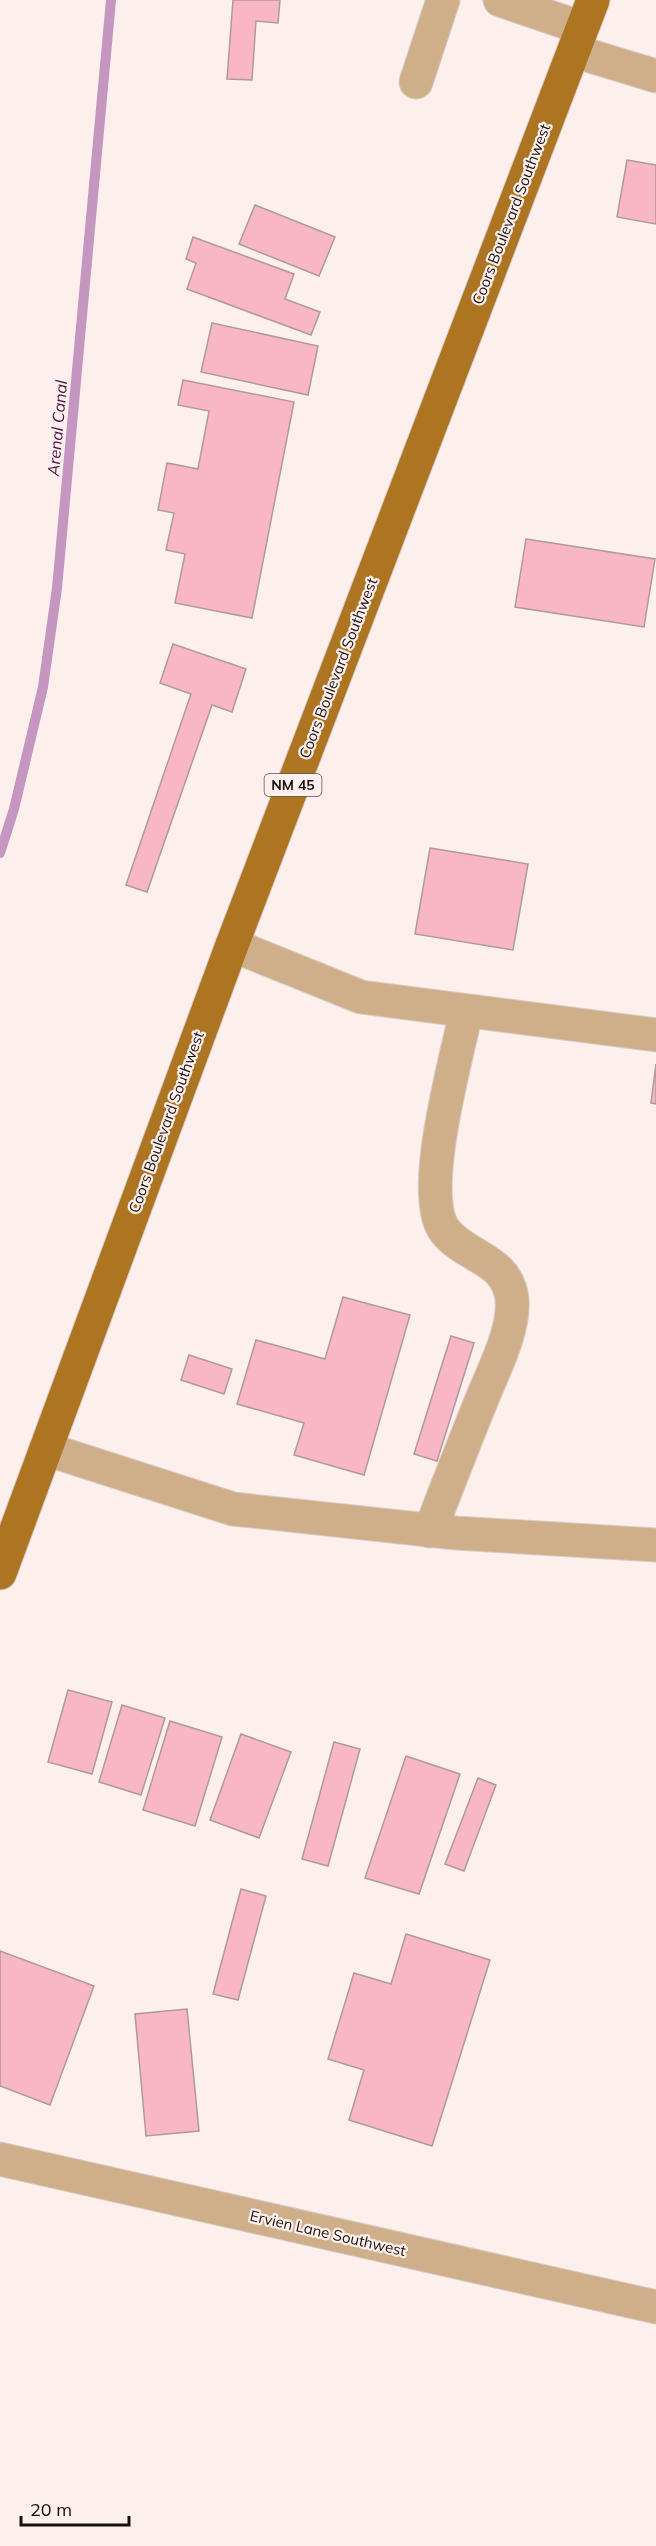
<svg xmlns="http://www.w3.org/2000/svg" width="656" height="2546" font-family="Mulish,sans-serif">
  <rect width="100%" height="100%" fill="#fdf0ec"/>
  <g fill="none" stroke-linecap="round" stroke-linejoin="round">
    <polyline stroke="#c596bf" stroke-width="10" points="0,853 14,809 43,687 57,588 111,0"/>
  </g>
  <g fill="#f9b7c6" stroke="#af999d" stroke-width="1.5">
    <polygon points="233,0 280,0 278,23 256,21 252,80 227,79"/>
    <polygon points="627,160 656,165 656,224 617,217"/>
    <polygon points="255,205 335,237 319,276 239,244"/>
    <polygon points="193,237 294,274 285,299 320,312 311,335 187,289 196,263 186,259"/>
    <polygon points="212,323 318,346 308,395 201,372"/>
    <polygon points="183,380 294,402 252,618 175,603 185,554 166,550 174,513 158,510 167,463 198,469 209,411 178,405"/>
    <polygon points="526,539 655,559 644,627 515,607"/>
    <polygon points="173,644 246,669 232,712 212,705 147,892 126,885 191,694 160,683"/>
    <polygon points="430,848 528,864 513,950 415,934"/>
    <polygon points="656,1064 656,1104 651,1103"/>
    <polygon points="343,1297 410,1315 364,1475 294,1455 304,1423 237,1404 256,1340 325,1359"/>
    <polygon points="451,1336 474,1343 437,1461 414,1454"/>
    <polygon points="189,1355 232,1369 224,1394 181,1380"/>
    <polygon points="68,1690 112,1702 92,1774 48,1762"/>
    <polygon points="122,1705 165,1718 141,1795 99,1782"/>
    <polygon points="170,1721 222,1737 195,1826 143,1810"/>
    <polygon points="241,1734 291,1752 259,1838 210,1820"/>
    <polygon points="334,1742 360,1749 328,1866 302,1859"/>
    <polygon points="406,1756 460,1774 419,1894 365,1878"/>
    <polygon points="478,1778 496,1785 464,1871 445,1864"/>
    <polygon points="241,1889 266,1896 238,2000 213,1994"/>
    <polygon points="406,1934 490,1960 432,2146 349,2120 364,2070 328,2059 354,1973 391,1984"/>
    <polygon points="0,1951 94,1986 50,2105 0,2086"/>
    <polygon points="187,2009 199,2131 146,2136 135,2014"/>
  </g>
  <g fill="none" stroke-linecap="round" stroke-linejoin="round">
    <g stroke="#d8ccc8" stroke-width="35">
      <g id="minor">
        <polyline points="500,0 582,28"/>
        <polyline points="574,51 656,76"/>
        <polyline points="416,82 443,0"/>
        <polyline points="232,945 361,997 656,1035"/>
        <polyline points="46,1449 233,1509 456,1533 656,1545"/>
        <path d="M430 1531C447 1487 464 1443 482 1399 493 1371 515 1330 512 1299 507 1258 466 1258 445 1231 417 1196 457 1057 466 1012"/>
        <polyline points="0,2159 656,2307"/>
      </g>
    </g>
    <g stroke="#d8ccc8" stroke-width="35">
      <polyline id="major" points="0,1573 232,945 593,0"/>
    </g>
    <use href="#minor" stroke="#cfaf8a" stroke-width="33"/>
    <use href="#major" stroke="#ad7421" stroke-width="33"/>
  </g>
  <g text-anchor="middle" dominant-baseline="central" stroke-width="4.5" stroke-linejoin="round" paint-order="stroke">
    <rect fill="#fdf0ec" stroke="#5d5351" stroke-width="1.5" x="264.5" y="774" width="57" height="22" rx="4.5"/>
    <g font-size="14" font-weight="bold" fill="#18100e">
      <text x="293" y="785">NM 45</text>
    </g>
    <g font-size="15" fill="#18100e" stroke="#fdf0ec">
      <text transform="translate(511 214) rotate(-69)">Coors Boulevard Southwest</text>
      <text transform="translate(338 668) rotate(-69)">Coors Boulevard Southwest</text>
      <text transform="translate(166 1122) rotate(-70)">Coors Boulevard Southwest</text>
      <text transform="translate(328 2233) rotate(13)">Ervien Lane Southwest</text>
    </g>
    <g font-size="16" font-style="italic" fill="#481044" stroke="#fdf0ec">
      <text transform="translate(57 428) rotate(-85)">Arenal Canal</text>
    </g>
  </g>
  <path d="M21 2516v9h108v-9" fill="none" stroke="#18100e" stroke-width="3"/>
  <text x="30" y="2516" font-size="18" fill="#18100e" stroke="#fdf0ec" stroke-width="4.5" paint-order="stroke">20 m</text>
</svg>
